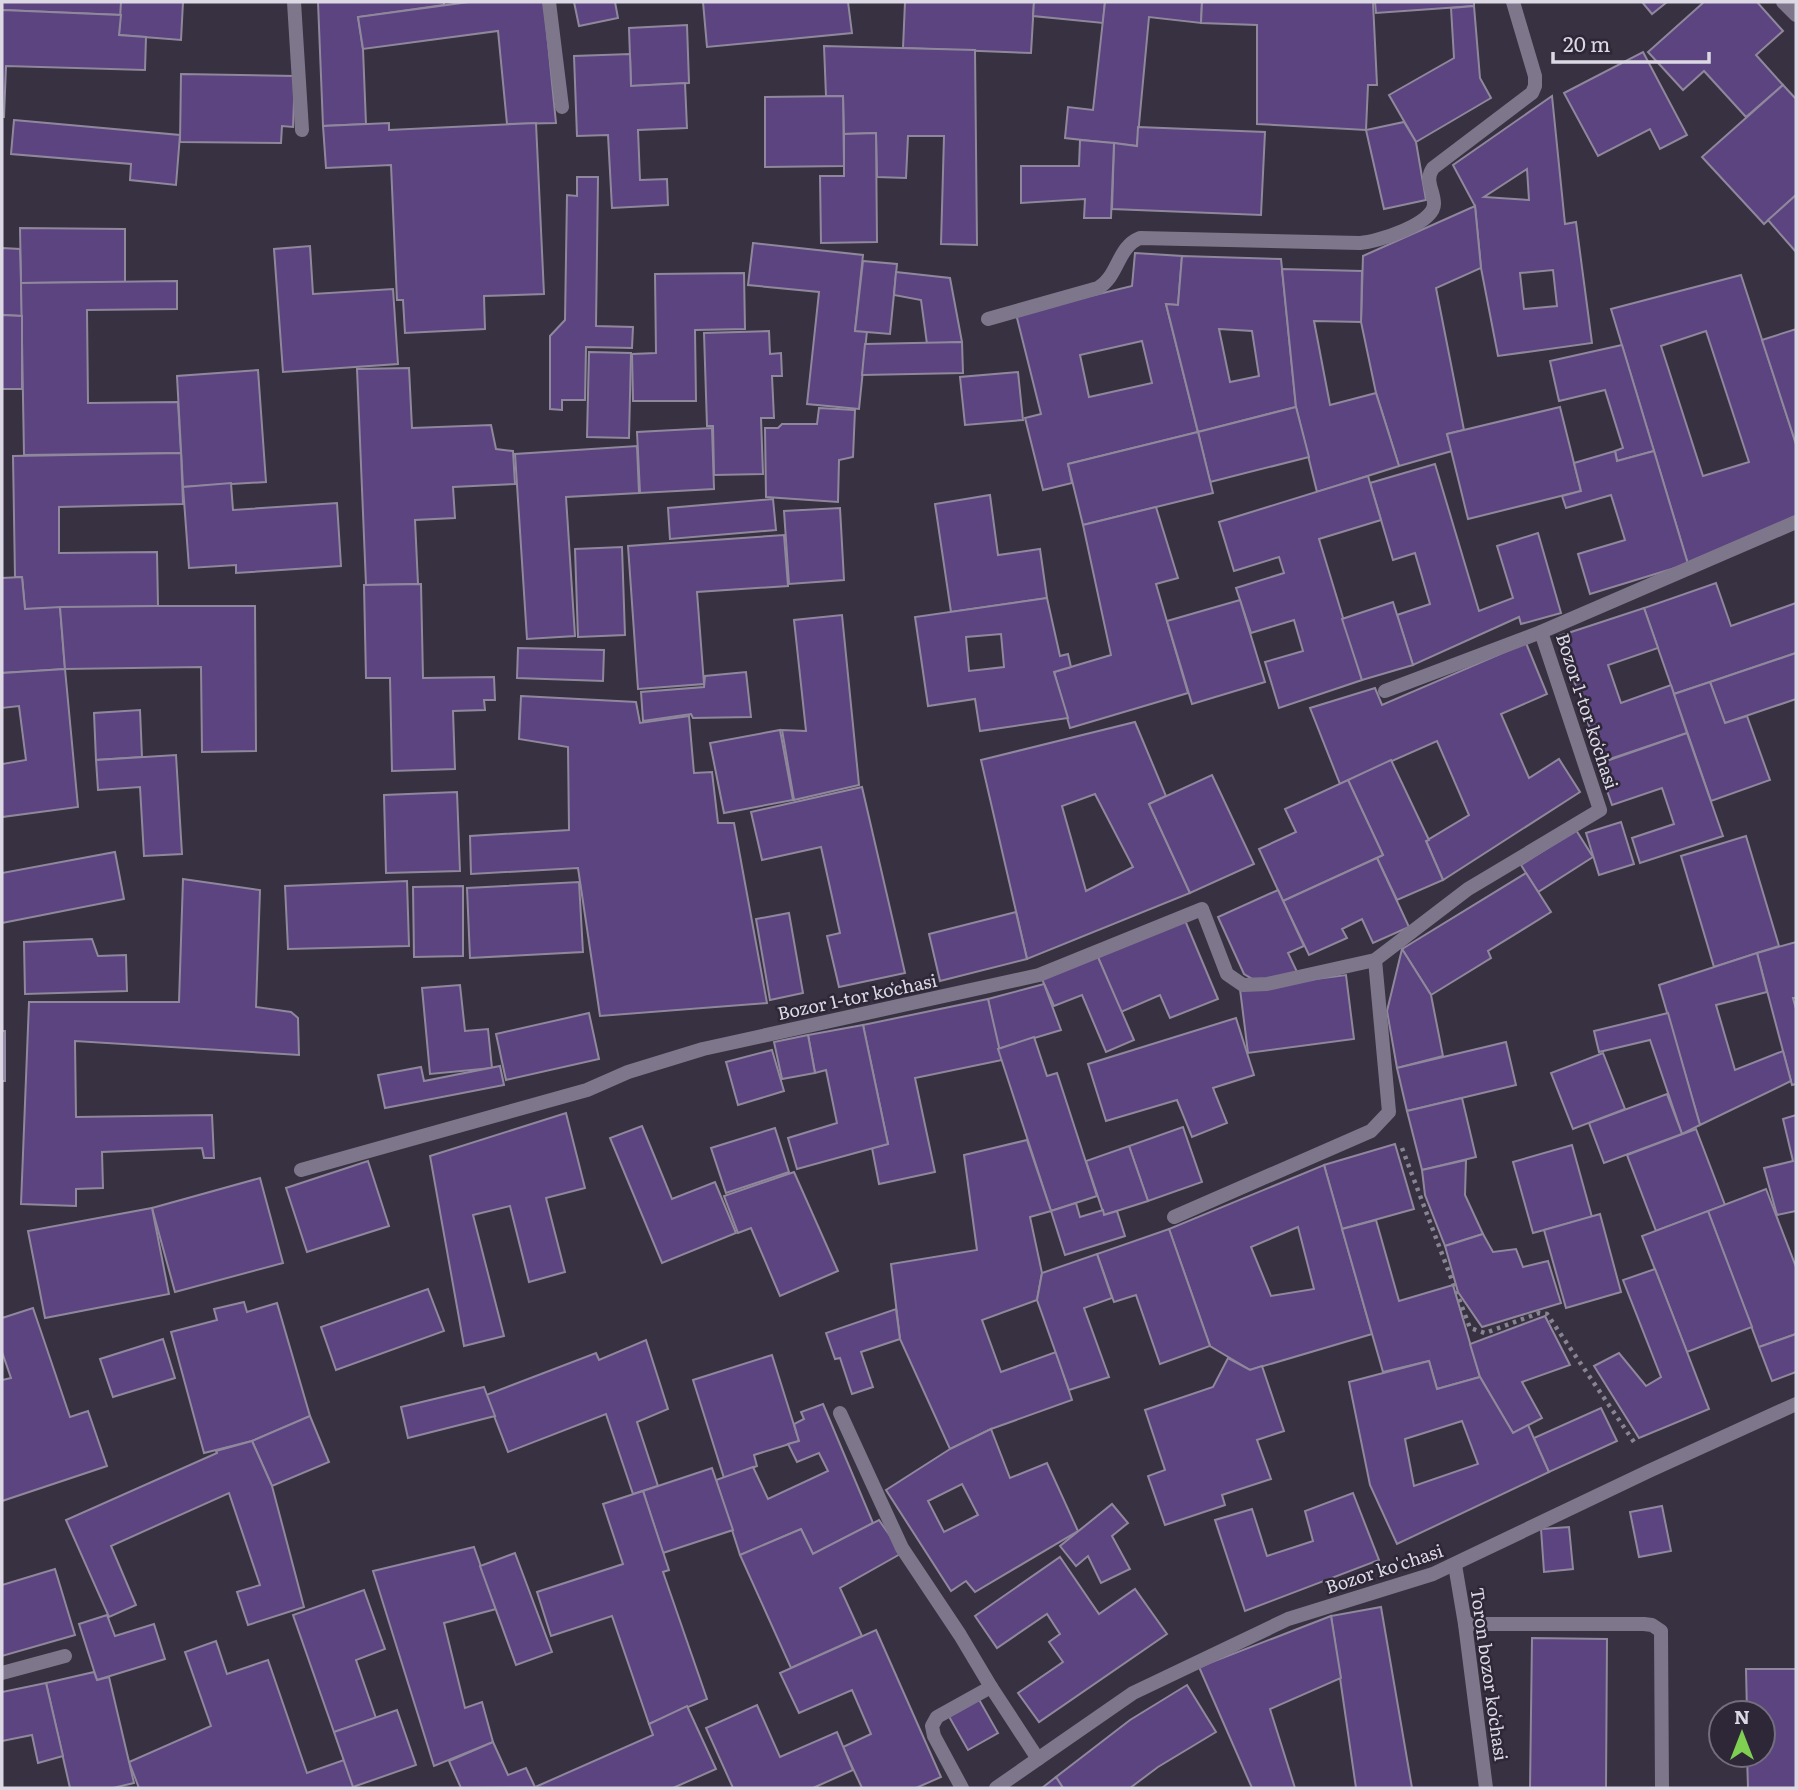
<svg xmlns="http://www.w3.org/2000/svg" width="1798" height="1790" font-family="Literata,serif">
  <rect width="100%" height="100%" fill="#373142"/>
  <g fill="#5c4480" stroke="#8f889c" stroke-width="2" fill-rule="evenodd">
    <polygon points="2,2 121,2 121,15 2,10"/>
    <polygon points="121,2 183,2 181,40 119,35"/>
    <polygon points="318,2 444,2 444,5 358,17 363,49 366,124 323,126"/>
    <polygon points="469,2 544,2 556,123 507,124 498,31 363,49 358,17"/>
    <polygon points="574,2 615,2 618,18 579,26"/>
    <polygon points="703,2 848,2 852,33 707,47"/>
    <polygon points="905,2 1034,2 1031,53 903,48"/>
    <polygon points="1034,2 1105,2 1103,23 1033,16"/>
    <polygon points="1105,2 1202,2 1201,23 1149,17 1137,146 1065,138 1068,107 1093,110"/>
    <polygon points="1202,2 1373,2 1377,85 1368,85 1366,130 1257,124 1257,25 1201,23"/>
    <polygon points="1375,2 1474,2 1474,6 1376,13"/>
    <polygon points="1642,2 1667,2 1652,14"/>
    <polygon points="1704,2 1757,2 1783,31 1756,55 1783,85 1746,117 1704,71 1683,90 1648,52"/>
    <polygon points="1474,6 1480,78 1491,98 1416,142 1389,95 1454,58 1451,8"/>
    <polygon points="2,10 121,15 119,35 146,37 145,70 6,66 4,117 2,117"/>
    <polygon points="687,25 689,83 631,86 629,28"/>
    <polygon points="824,46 975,50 977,245 941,244 944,136 908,136 906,178 877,177 876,133 844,134 843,96 826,96"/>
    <polygon points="1643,52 1687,135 1660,149 1650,129 1598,156 1564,93"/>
    <polygon points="630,54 631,86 685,83 687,128 638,130 640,180 667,179 668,205 612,208 608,135 577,136 574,56"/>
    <polygon points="181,74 295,76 293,127 282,126 281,143 180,142"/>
    <polygon points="1783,85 1796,99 1796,195 1764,224 1702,157"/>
    <polygon points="843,96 844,166 765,167 765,97"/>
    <path d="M1552 96 1565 224 1576 222 1592 343 1498 356 1481 268 1475 206 1453 165ZM1527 169 1529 200 1484 197ZM1553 270 1557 306 1524 309 1520 273Z"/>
    <polygon points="14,120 180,135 176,185 130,180 131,164 11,154"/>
    <polygon points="1404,122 1416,142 1426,200 1384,209 1366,130"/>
    <polygon points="389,123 389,130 536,123 544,294 484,296 485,329 405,333 403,300 397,300 391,165 326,168 323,126"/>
    <polygon points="1138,127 1265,132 1261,215 1112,209 1114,143 1137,146"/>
    <polygon points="876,133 877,242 821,243 820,176 844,176 844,134"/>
    <polygon points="1080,140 1114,143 1111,218 1084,218 1085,199 1021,203 1021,166 1079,166"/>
    <polygon points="577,177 598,177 596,326 633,327 632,348 586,347 585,400 562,400 562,410 550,409 550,336 565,320 567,195 577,196"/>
    <polygon points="1796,195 1796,252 1768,220"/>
    <polygon points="1475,206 1481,268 1436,288 1464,430 1447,434 1452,451 1399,466 1376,393 1361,322 1363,256"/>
    <polygon points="20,228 125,229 125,282 21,283"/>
    <polygon points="753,243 863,255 855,331 867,331 859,409 807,404 819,292 748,285"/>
    <polygon points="310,246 313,294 393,289 398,364 283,372 274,249"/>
    <polygon points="2,248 20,249 22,316 2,315"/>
    <path d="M1135 253 1182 256 1178 305 1166 304 1198 432 1068 464 1072 483 1043 490 1025 418 1041 414 1016 314 1132 286ZM1142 341 1152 383 1089 397 1080 355Z"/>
    <path d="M1182 256 1281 259 1296 407 1198 432 1166 304 1178 305ZM1219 329 1252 331 1259 376 1230 382Z"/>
    <polygon points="863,261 897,264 890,334 855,331"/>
    <polygon points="1282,269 1362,271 1361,322 1314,321 1330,405 1376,393 1399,466 1317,492 1296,407"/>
    <polygon points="896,272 950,278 962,342 927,344 921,300 894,295"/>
    <polygon points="744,273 745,329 695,330 696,401 633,401 632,354 656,353 655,274"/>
    <path d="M1741 275 1796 444V516L1688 564 1611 309ZM1706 331 1749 462 1703 476 1661 346Z"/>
    <polygon points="177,281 177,309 87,310 88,403 178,402 181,453 24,455 21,283"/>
    <polygon points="2,315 22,316 22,389 2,389"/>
    <polygon points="1796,329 1796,444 1762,340"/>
    <polygon points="769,331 770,354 781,353 782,376 772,376 774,418 761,418 763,474 714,475 713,426 707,426 704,333"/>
    <polygon points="962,342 963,373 862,375 865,344"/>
    <polygon points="1622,345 1654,451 1617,461 1615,451 1623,448 1605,390 1559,401 1550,361"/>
    <polygon points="589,352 631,353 629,438 587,437"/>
    <polygon points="409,368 412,428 491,425 496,449 513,451 515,484 453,487 455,518 415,520 418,584 366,585 357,369"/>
    <polygon points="258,370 266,482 183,487 177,376"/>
    <polygon points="1018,372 1023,420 965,425 960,377"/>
    <polygon points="1296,407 1309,457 1210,482 1198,432"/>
    <polygon points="1560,407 1581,491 1468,519 1447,434"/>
    <polygon points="819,408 855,410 853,457 839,460 838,502 766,497 765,428 778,428 782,424 817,424"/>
    <polygon points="712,428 714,489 640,493 637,432"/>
    <polygon points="1198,432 1213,493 1083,525 1068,464"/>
    <polygon points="637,446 639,493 566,497 575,636 527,639 515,454"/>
    <polygon points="1615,451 1617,461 1654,451 1688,564 1590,594 1578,554 1625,540 1611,495 1566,508 1562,496 1581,491 1574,463"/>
    <polygon points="181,453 183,504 59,507 59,553 157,552 158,606 25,609 22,577 15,577 13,456"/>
    <polygon points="1435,464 1479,611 1513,598 1497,546 1538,533 1561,613 1521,624 1519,617 1413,665 1397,615 1430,604 1415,553 1393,560 1370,483"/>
    <polygon points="1368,476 1381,520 1319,539 1362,680 1279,708 1265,662 1303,651 1294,620 1251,633 1236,588 1284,573 1279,557 1234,571 1219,522"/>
    <polygon points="231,483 233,510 337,503 341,566 236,573 236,565 189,568 183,487"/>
    <polygon points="990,495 998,555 1040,549 1047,598 951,612 935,504"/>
    <polygon points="773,499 776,530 670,539 668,508"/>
    <polygon points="1156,507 1178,578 1156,584 1188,693 1070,728 1054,672 1111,655 1083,525"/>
    <polygon points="840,508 844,580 789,584 784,511"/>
    <polygon points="784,535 788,586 697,592 704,684 638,689 628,546"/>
    <polygon points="622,547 625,635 578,637 575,549"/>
    <polygon points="22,577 25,609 60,607 65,669 2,673 2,578"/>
    <polygon points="1716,583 1731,626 1796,603 1796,653 1674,694 1644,608"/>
    <polygon points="421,584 423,678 494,677 495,700 484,700 485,710 453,711 455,769 392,771 390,678 366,678 364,585"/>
    <path d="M1047 598 1060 656 1068 654 1071 667 1054 672 1068 718 980 731 975 699 928 706 915 617ZM1001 634 1004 667 969 671 966 637Z"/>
    <polygon points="1240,600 1265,682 1192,704 1167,621"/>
    <polygon points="1393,602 1413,665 1362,680 1342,619"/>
    <polygon points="158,606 255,606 256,751 202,752 201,667 65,669 60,607"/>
    <polygon points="1644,608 1658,648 1608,665 1621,703 1671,685 1687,733 1601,762 1559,636"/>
    <polygon points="842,615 859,785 794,800 782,730 806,731 794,620"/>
    <polygon points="1526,643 1547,694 1501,714 1529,778 1559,759 1580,792 1443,880 1426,841 1469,815 1437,741 1340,784 1310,708 1375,688 1382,705"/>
    <polygon points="518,648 604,650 603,681 517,678"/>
    <polygon points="1796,653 1796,699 1725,723 1710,682"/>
    <polygon points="65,669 78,807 2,817 2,764 26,760 19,706 2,708 2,673"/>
    <polygon points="746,672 751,717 693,718 691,714 643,721 641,692 704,687 705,676"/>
    <polygon points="1710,682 1725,723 1747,716 1770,780 1711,801 1674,694"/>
    <polygon points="521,696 636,702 640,723 689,716 694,773 712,772 718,823 734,823 767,1003 600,1016 578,868 471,874 470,836 569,830 568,747 519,739"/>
    <polygon points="140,710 142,757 96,760 94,713"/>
    <path d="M1135 722 1166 796 1149 804 1190 893 1027 959 981 760ZM1095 794 1133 867 1086 891 1062 806Z"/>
    <polygon points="780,730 793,800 724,813 710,743"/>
    <polygon points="1687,733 1723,836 1640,863 1632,838 1674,824 1662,788 1612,805 1598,764"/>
    <polygon points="176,755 182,854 144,856 140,787 98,790 96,760"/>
    <polygon points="1391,760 1429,840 1426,841 1443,880 1397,900 1377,858 1383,855 1348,780"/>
    <polygon points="1212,775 1254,864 1190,893 1149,804"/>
    <polygon points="1348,780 1383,855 1283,901 1259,849 1296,832 1285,809"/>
    <polygon points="862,787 905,973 839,987 827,936 840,933 821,847 762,860 751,812"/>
    <polygon points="457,792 460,871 386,873 384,795"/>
    <polygon points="1621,822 1634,864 1599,875 1586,833"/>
    <polygon points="1576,830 1593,857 1538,892 1521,865"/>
    <polygon points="1746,836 1779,946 1714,967 1681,856"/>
    <polygon points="115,852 124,899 2,923 2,873"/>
    <polygon points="1377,858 1409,927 1373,943 1362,919 1342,929 1347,938 1309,955 1283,901"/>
    <polygon points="1526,873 1551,912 1488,951 1491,958 1431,995 1402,949"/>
    <polygon points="183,879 260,890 256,1007 291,1012 298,1018 299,1055 75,1041 76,1117 212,1115 214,1158 204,1158 202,1148 102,1152 103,1188 76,1189 76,1206 21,1204 29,1002 179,1002"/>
    <polygon points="407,881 409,946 288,949 285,886"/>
    <polygon points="579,882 583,952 470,958 467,888"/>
    <polygon points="463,886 463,956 414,957 413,887"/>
    <polygon points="1278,890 1304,946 1288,953 1298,974 1256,981 1244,974 1218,917"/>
    <polygon points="1016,912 1027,959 940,981 929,934"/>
    <polygon points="789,913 803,993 770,1000 756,919"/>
    <polygon points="1184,918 1218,999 1170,1018 1160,995 1121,1012 1097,955"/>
    <polygon points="92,939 98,956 126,955 127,991 25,994 24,942"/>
    <polygon points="1796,942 1796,998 1793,998 1796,1009 1796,1084 1792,1085 1757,953"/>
    <polygon points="1402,949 1431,995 1443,1056 1397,1068 1387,1011"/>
    <polygon points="1757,953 1767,992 1716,1005 1735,1070 1783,1051 1791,1081 1700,1125 1659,985"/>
    <polygon points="1097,955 1134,1040 1106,1052 1082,995 1054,1006 1041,977"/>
    <polygon points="1346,975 1354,1039 1248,1053 1240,989"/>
    <polygon points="1044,984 1061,1030 998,1049 988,999"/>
    <polygon points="460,985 465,1031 488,1029 492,1068 430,1074 422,988"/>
    <polygon points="988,999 1002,1060 915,1078 935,1172 879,1184 872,1148 888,1144 863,1025"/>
    <polygon points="589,1013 599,1059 506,1080 496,1034"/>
    <polygon points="1668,1013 1700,1125 1682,1134 1650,1040 1599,1052 1594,1031"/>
    <polygon points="1236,1018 1254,1075 1213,1088 1227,1123 1192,1137 1177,1100 1106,1121 1088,1064"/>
    <polygon points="863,1025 888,1144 797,1169 788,1138 837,1123 826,1070 815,1073 808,1035"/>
    <rect x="2" y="1031" width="3" height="50"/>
    <polygon points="808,1035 815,1073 782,1079 774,1042"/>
    <polygon points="1034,1037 1047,1076 1057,1073 1097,1196 1051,1211 998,1049"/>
    <polygon points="1506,1042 1516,1085 1407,1111 1397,1068"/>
    <polygon points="772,1050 784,1091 738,1105 726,1062"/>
    <polygon points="1603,1053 1625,1109 1573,1129 1551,1073"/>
    <polygon points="500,1066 504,1085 385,1108 378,1075 421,1067 424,1081"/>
    <polygon points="1667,1094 1682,1134 1604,1163 1589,1123"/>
    <polygon points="1462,1098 1476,1157 1422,1170 1407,1111"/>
    <polygon points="566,1113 585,1188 546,1198 565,1272 529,1282 510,1206 473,1215 504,1336 464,1346 430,1156"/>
    <polygon points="1796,1115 1796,1211 1777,1215 1764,1168 1793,1161 1783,1119"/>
    <polygon points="642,1126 672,1199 715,1182 736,1233 662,1263 610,1138"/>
    <polygon points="1183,1127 1202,1182 1148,1201 1129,1146"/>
    <polygon points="775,1128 789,1172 726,1193 711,1148"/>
    <polygon points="1696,1129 1725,1205 1656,1231 1627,1155"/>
    <polygon points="1027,1140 1051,1211 1030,1217 1042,1273 1037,1300 982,1320 1001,1372 1056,1352 1072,1400 991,1429 950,1449 900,1339 891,1264 977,1250 964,1155"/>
    <polygon points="1395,1144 1414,1209 1342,1229 1324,1165"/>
    <polygon points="1572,1145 1592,1217 1533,1233 1513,1162"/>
    <polygon points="1129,1146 1148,1201 1104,1215 1086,1161"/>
    <polygon points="1466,1160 1465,1195 1483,1234 1445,1246 1425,1195 1422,1170"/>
    <polygon points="368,1161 389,1226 307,1252 286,1188"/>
    <path d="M1324 1165 1372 1334 1250 1370 1210 1346 1169 1229ZM1298 1227 1314 1289 1271 1296 1251 1247Z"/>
    <polygon points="794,1172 838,1271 780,1296 751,1228 738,1233 724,1196"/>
    <polygon points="260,1178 283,1263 175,1292 152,1208"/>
    <polygon points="1766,1189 1796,1267 1796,1334 1759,1347 1708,1211"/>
    <polygon points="1076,1203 1080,1217 1103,1210 1104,1215 1117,1211 1125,1236 1065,1255 1051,1211"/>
    <polygon points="152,1208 169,1294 45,1318 28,1231"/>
    <polygon points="1708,1211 1752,1327 1687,1352 1642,1236"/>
    <polygon points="1600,1214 1621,1292 1566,1308 1544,1230"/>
    <polygon points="1376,1220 1399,1301 1453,1285 1480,1377 1437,1389 1429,1361 1383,1372 1342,1229"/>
    <polygon points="1169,1229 1210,1346 1160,1364 1136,1295 1114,1302 1097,1254"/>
    <polygon points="1483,1234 1493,1252 1516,1249 1523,1267 1548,1261 1561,1303 1482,1327 1458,1292 1445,1246"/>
    <polygon points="1097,1254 1112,1298 1084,1308 1109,1377 1069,1390 1037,1300 1042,1273"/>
    <polygon points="1655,1269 1709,1409 1639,1438 1594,1366 1619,1353 1646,1386 1661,1377 1623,1280"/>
    <polygon points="428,1289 444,1331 336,1370 321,1327"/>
    <polygon points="244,1302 247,1312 277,1303 310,1416 252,1441 204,1453 171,1332 217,1320 214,1309"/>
    <polygon points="33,1308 70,1417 88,1411 107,1466 2,1501 2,1380 11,1378 2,1352 2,1318"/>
    <polygon points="896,1309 900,1339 861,1352 873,1387 852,1394 840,1358 835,1359 826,1333"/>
    <polygon points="1545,1316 1570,1365 1522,1382 1542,1418 1513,1433 1480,1377 1470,1344"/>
    <polygon points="1796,1334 1796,1372 1772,1381 1759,1347"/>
    <polygon points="163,1339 175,1378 113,1397 100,1359"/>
    <polygon points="646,1340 668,1409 637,1422 658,1486 633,1494 606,1414 508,1452 486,1395 596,1353 599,1360"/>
    <polygon points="772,1355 799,1441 754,1455 757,1466 724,1478 693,1380"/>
    <polygon points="1228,1358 1250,1370 1262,1366 1284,1431 1257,1440 1271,1479 1222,1495 1225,1505 1165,1525 1148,1476 1165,1470 1145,1410 1213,1387"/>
    <path d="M1429 1361 1437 1389 1480 1377 1513 1433 1528 1425 1549 1472 1397 1544 1370 1485 1349 1382ZM1462 1421 1478 1464 1414 1486 1405 1439Z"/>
    <polygon points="484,1387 495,1416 408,1438 401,1407"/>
    <polygon points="823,1404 873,1523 813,1554 801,1529 740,1555 716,1480 753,1467 768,1499 828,1471 819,1453 797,1462 788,1444 799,1441 794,1424 804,1419 801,1412"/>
    <polygon points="1601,1408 1617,1441 1549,1472 1534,1438"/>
    <polygon points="310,1416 329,1462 272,1486 252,1441"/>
    <path d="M991 1429 1010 1478 1047 1463 1078 1531 975 1592 966 1581 951 1591 886 1490 950 1449ZM962 1484 978 1515 944 1532 928 1501Z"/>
    <polygon points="252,1441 272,1486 304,1607 248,1625 237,1592 260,1585 229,1493 111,1546 136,1605 109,1617 66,1520 217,1453 216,1451"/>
    <polygon points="712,1468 733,1530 663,1553 643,1491"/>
    <polygon points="643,1491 669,1570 663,1572 707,1699 649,1724 612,1616 551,1636 537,1592 623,1564 603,1504"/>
    <polygon points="1353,1493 1379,1560 1245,1611 1215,1520 1252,1509 1267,1556 1313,1541 1305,1511"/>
    <polygon points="1112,1504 1128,1523 1112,1536 1130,1569 1101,1583 1088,1556 1076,1566 1060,1546"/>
    <polygon points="1662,1506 1671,1551 1639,1557 1630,1512"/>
    <polygon points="879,1520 902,1553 840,1588 862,1636 791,1668 740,1555 801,1529 813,1554"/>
    <polygon points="1569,1527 1573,1569 1544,1572 1541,1529"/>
    <polygon points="474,1547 496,1609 444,1623 465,1708 482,1702 493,1742 434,1766 373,1571"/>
    <polygon points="515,1553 552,1652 516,1665 480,1566"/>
    <polygon points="1060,1557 1099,1614 1135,1589 1167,1634 1039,1722 1018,1693 1063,1662 1049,1642 1060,1634 1047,1614 997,1648 975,1616"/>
    <polygon points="55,1569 75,1635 2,1656 2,1585"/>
    <polygon points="364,1590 385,1649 356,1660 376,1718 334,1732 293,1615"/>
    <polygon points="1381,1607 1412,1788 1356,1788 1331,1616"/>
    <polygon points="107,1615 115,1636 154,1624 165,1659 97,1680 79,1624"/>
    <polygon points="1331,1616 1341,1678 1270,1709 1295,1788 1252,1788 1199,1667"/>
    <polygon points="876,1630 941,1777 916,1788 862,1788 843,1747 871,1734 852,1690 799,1713 780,1673"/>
    <polygon points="1532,1638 1607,1639 1606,1788 1530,1788"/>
    <polygon points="216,1641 227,1674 268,1660 307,1773 344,1760 354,1788 139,1788 129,1762 211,1726 185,1652"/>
    <polygon points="1746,1669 1796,1669 1796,1788 1748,1788 1747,1755 1763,1755 1763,1713 1747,1713"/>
    <polygon points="94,1672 97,1680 109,1677 134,1783 113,1788 70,1788 46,1683"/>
    <polygon points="46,1683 63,1756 38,1763 32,1735 2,1741 2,1692"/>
    <polygon points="1187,1685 1216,1732 1158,1767 1130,1788 1063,1788 1056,1777 1130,1720"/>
    <polygon points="977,1696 998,1733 968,1750 947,1713"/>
    <polygon points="757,1705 780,1757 837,1732 853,1770 813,1788 733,1788 706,1728"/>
    <polygon points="687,1706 716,1769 673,1788 533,1788 653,1735 649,1724"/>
    <polygon points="397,1710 416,1765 353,1787 334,1732"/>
    <polygon points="493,1742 508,1775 526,1768 535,1787 461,1788 449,1761"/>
    <polygon points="1056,1777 1063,1788 1042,1788"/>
  </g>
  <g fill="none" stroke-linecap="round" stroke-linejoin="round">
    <polyline stroke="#888492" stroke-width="4.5" stroke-dasharray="3.5 5" stroke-linecap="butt" points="1402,1148 1470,1328 1485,1333 1539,1313 1547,1314 1634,1442"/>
    <g stroke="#7e778b" stroke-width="14">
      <polyline points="1465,1624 1644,1624 1652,1625 1661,1631 1662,1788"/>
      <polyline points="962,1788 934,1736 932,1726 937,1717 991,1687"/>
    </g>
    <g stroke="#7e778b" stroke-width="14">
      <polyline points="294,2 302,130"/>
      <polyline points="549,2 562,107"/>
      <polyline points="1783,2 1796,15"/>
      <path d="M988 319 1098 288C1119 276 1117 247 1140 238L1360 243C1377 242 1434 224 1434 204 1434 190 1424 181 1433 168L1532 93 1535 86V76L1513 2"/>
      <polyline points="1385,691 1541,632"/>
      <polyline points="301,1170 587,1090 628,1072 703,1049 1039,975 1202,909 1227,974 1243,985 1267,984 1375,960 1468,889 1600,810 1541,632 1796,522"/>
      <polyline points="1174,1217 1371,1131 1389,1112 1375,960"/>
      <polyline points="840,1413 902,1548 960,1635 991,1687 1038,1759"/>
      <polyline points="1455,1565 1465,1624 1486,1788"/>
      <polyline points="2,1673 65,1656"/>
      <polyline points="996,1788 1133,1693 1288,1619 1433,1574 1649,1471 1796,1404"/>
    </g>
  </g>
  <g text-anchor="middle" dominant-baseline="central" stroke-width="5" stroke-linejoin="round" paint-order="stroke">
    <g font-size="18" fill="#dcd9e4" stroke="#2d2738">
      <text transform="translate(1588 711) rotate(72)">Bozor 1-tor koʻchasi</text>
      <text transform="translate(857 996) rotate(-12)">Bozor 1-tor koʻchasi</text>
      <text transform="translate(1384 1568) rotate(-18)">Bozor ko'chasi</text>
      <text transform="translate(1490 1674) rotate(82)">Toron bozor koʻchasi</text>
    </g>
  </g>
  <rect width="1798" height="1790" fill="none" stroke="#dcd9e4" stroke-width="7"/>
  <g transform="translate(1742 1734)"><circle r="33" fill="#2d2738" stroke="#736e7d" stroke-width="2"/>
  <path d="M0-5L12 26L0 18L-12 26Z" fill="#7fd052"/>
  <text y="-10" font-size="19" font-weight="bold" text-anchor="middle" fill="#dcd9e4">N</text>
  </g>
  <path d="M1553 52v10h156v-10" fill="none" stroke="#dcd9e4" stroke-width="3.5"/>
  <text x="1563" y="52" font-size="21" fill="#dcd9e4" stroke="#2d2738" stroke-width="5" paint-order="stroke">20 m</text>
</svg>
